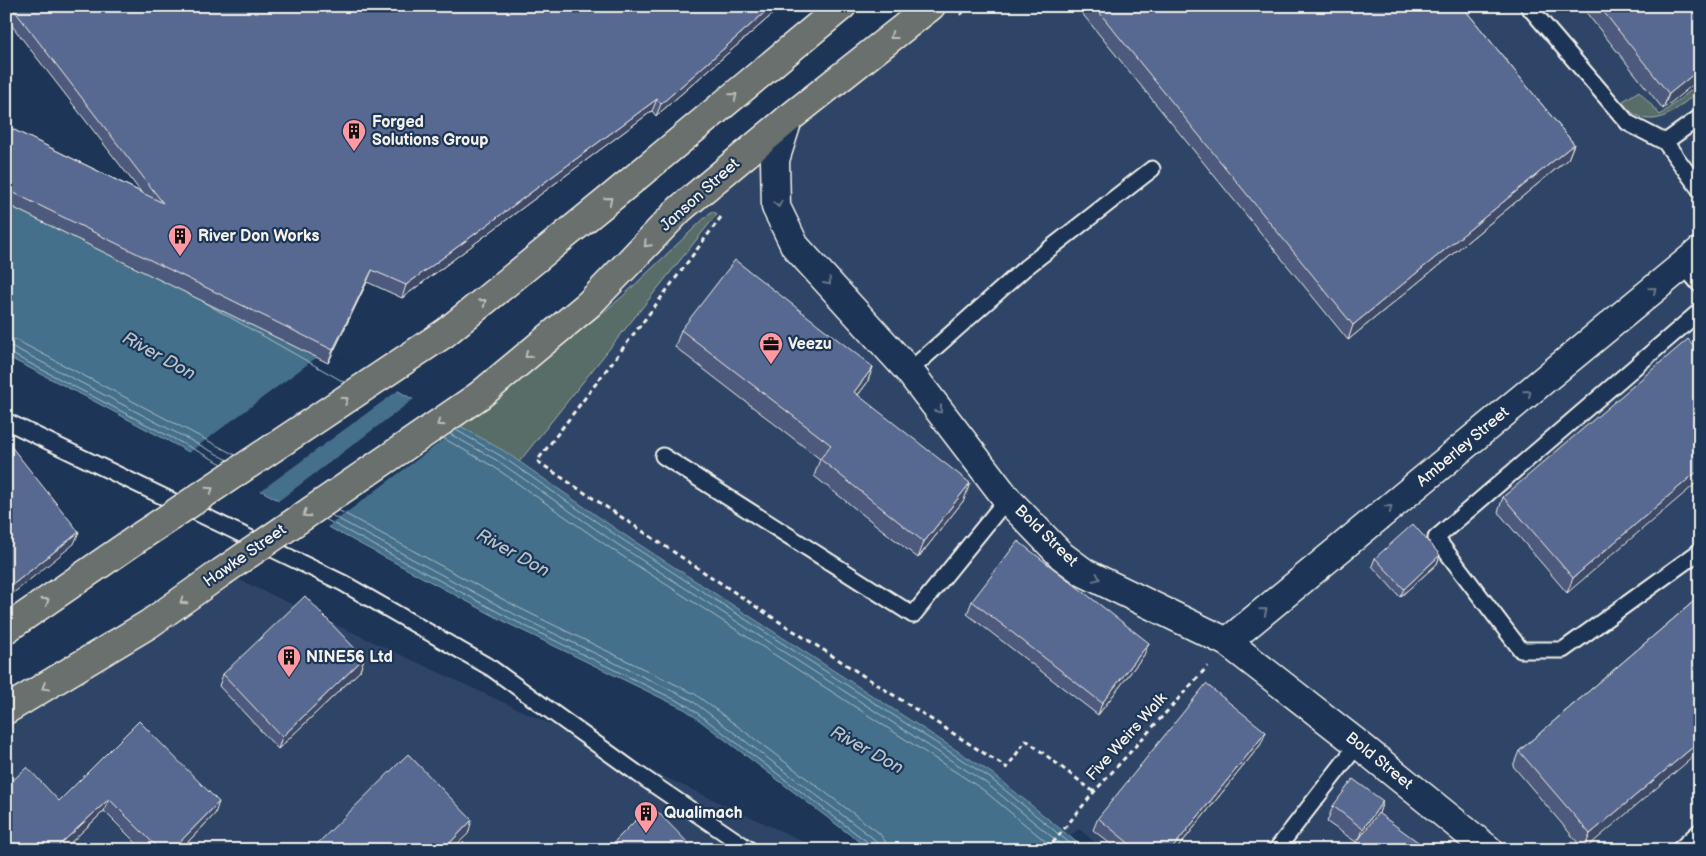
<svg xmlns="http://www.w3.org/2000/svg" width="1706" height="856" font-family="'Balsamiq Sans',sans-serif">
  <rect width="100%" height="100%" fill="#1d3557"/>
  <filter id="ink" filterUnits="userSpaceOnUse"><feTurbulence type="fractalNoise" baseFrequency=".02" numOctaves="2"/><feDisplacementMap in="SourceGraphic" scale="10" xChannelSelector="R" yChannelSelector="G"/><feConvolveMatrix kernelMatrix="1 2 1 2 8 2 1 2 1" color-interpolation-filters="sRGB"/></filter>
  <g filter="url(#ink)">
    <g fill="#2f4568">
      <polygon points="948,6 1700,6 1700,850 1104,850 1079,829 1069,836 993,774 623,534 504,451 461,427 498,397 671,234 796,127"/>
      <polygon points="222,572 822,850 6,850 6,710"/>
    </g>
    <g fill="#596d68" stroke="#a6afa8">
      <path d="M1700 83V89C1682 104 1661 129 1636 115 1631 112 1626 107 1620 103L1639 91 1660 115Z"/>
      <polygon points="712,211 717,214 519,462 461,427 622,297"/>
    </g>
    <polygon fill="#446f8b" stroke="#8aa3b0" points="6,184 171,262 504,451 623,534 993,774 1086,850 870,850 686,710 511,625 92,400 6,356"/>
    <g fill="#1d3557">
      <polygon points="328,349 400,389 259,492 187,454"/>
      <polygon points="415,398 463,425 326,528 277,502"/>
    </g>
    <g fill="none" stroke-linecap="round" stroke-linejoin="round">
      <g stroke="#aebdc3" stroke-width="1">
        <polyline points="203,302 344,382"/>
        <polyline points="6,338 16,340 235,455"/>
        <polyline points="6,346 13,347 228,460"/>
        <polyline points="6,352 10,353 222,464"/>
        <polyline points="456,430 501,456 620,538 990,778 1078,850"/>
        <polyline points="450,434 498,461 617,544 986,783 1068,850"/>
        <polyline points="443,438 494,467 613,550 982,789 1056,850"/>
        <polyline points="338,510 519,608 695,694 879,833 885,841 886,850"/>
        <polyline points="331,515 516,615 691,700 874,839 878,844 879,850"/>
        <polyline points="325,519 513,620 688,706 870,844 872,850"/>
      </g>
      <g stroke="#f4f1e8" stroke-width="19">
        <g id="lane">
          <polyline points="1528,6 1628,123 1665,142 1700,190"/>
          <polyline points="1665,142 1700,117"/>
          <polyline points="1683,265 1700,285"/>
          <polyline points="1700,311 1436,538 1521,650 1563,650 1700,551"/>
          <polyline points="909,371 1025,268 1152,169"/>
          <polyline points="6,421 343,583 491,668 638,774 750,850"/>
          <polyline points="663,456 913,615 1007,499"/>
          <polyline points="1276,850 1358,744"/>
          <polyline points="1679,850 1700,831"/>
        </g>
      </g>
      <g stroke="#f4f1e8" stroke-width="31">
        <g id="street">
          <polyline points="788,119 775,160 776,207 795,246 909,371 1007,499 1062,556 1085,573 1227,642 1358,744 1489,850"/>
          <polyline points="1227,642 1700,251"/>
        </g>
      </g>
      <g stroke="#f4f1e8" stroke-width="31">
        <g id="primary">
          <polyline points="445,333 612,197 842,6"/>
          <polyline points="480,395 589,304 680,209 788,119 931,6"/>
          <polyline points="6,629 141,536"/>
          <polyline points="6,710 149,624 222,572"/>
        </g>
      </g>
      <g stroke="#f4f1e8" stroke-width="3" stroke-dasharray="5 4" stroke-linecap="butt">
        <polyline points="960,15 970,6"/>
        <polyline points="721,217 652,310 537,461 758,608 1007,768 1026,740 1094,792"/>
        <polyline points="1047,850 1094,792 1208,666"/>
      </g>
      <use href="#lane" stroke="#1d3557" stroke-width="15"/>
      <use href="#street" stroke="#1d3557" stroke-width="28"/>
      <use href="#primary" stroke="#6b706d" stroke-width="28"/>
      <g stroke="#f4f1e8" stroke-width="31" stroke-linecap="butt">
        <g id="primary-bridge">
          <polyline points="141,536 445,333"/>
          <polyline points="222,572 480,395"/>
        </g>
      </g>
      <use href="#primary-bridge" stroke="#6b706d" stroke-width="28"/>
    </g>
    <g fill="#4d5a7d" stroke="#f4f1e8">
      <polygon points="6,6 782,6 656,116 652,111 402,298 367,282 328,363 6,204 6,126 141,192 6,18"/>
      <polygon points="1076,6 1462,6 1574,144 1568,159 1348,340"/>
      <polygon points="1581,6 1697,6 1700,10 1663,109"/>
      <polygon points="681,330 873,367 867,383 858,395 964,500 918,558 814,476 820,459 675,347"/>
      <polygon points="1700,353 1567,593 1498,512 1503,497"/>
      <polygon points="1440,555 1437,564 1400,597 1372,566 1375,558"/>
      <polygon points="1700,596 1584,850 1513,766 1519,751"/>
      <polygon points="972,601 1144,655 1098,715 967,614"/>
      <polygon points="364,658 360,671 278,749 219,686 223,674"/>
      <polygon points="139,721 215,814 180,850 143,850 104,811 63,850 6,850 59,801"/>
      <polygon points="1261,744 1176,850 1118,850 1093,830 1098,818"/>
      <polygon points="1383,801 1379,813 1356,842 1327,822 1333,806"/>
    </g>
    <g fill="#3e4a66" stroke="#f4f1e8">
      <polygon points="772,6 782,6 656,116 661,104"/>
      <polygon points="1700,69 1700,79 1663,109 1669,94"/>
      <polygon points="657,99 652,111 402,298 406,285"/>
      <polygon points="1574,144 1568,159 1348,340 1353,325"/>
      <polygon points="372,270 367,282 328,363 333,350"/>
      <polygon points="873,367 867,383 848,408 854,392"/>
      <polygon points="1700,469 1700,480 1567,593 1573,578"/>
      <polygon points="970,483 964,500 918,558 924,542"/>
      <polygon points="79,532 74,544 6,599 6,590"/>
      <polygon points="1440,555 1437,564 1400,597 1404,589"/>
      <polygon points="1149,643 1144,655 1098,715 1102,703"/>
      <polygon points="364,658 360,671 278,749 282,737"/>
      <polygon points="1266,732 1261,744 1176,850 1171,850"/>
      <polygon points="1700,741 1700,751 1584,850 1590,834"/>
      <polygon points="109,799 104,811 63,850 54,850"/>
      <polygon points="1383,801 1378,816 1358,844 1363,829"/>
      <polygon points="219,802 215,814 180,850 172,850"/>
      <polygon points="472,820 468,834 451,850 443,850"/>
    </g>
    <g fill="#596991" stroke="#f4f1e8">
      <polygon points="11,6 772,6 661,104 657,99 406,285 372,270 333,350 6,189 6,126 163,203"/>
      <polygon points="1094,6 1462,6 1574,144 1353,325"/>
      <polygon points="1599,6 1697,6 1700,10 1700,69 1669,94"/>
      <polygon points="735,260 873,367 854,392 970,483 924,542 820,459 831,445 681,330"/>
      <polygon points="1688,339 1700,353 1700,469 1573,578 1503,497"/>
      <polygon points="6,440 79,532 6,590"/>
      <polygon points="1413,524 1440,555 1404,589 1375,558"/>
      <polygon points="1018,541 1149,643 1102,703 972,601"/>
      <polygon points="305,596 364,658 282,737 223,674"/>
      <polygon points="1700,596 1700,741 1590,834 1519,751"/>
      <polygon points="1206,684 1266,732 1171,850 1137,850 1098,818"/>
      <polygon points="139,721 219,802 172,850 160,850 109,799 54,850 6,850 6,787 27,767 59,801"/>
      <polygon points="408,754 472,820 443,850 311,850"/>
      <polygon points="1353,779 1383,801 1363,829 1333,806"/>
      <polygon points="651,805 695,850 606,850"/>
      <polygon points="1378,813 1425,847 1423,850 1351,850"/>
    </g>
    <defs><path id="oneway-chevron" d="M-2-3.5L2.5 0L-2 3.5" fill="none" stroke-width="1.6" stroke-linecap="round" stroke-linejoin="round" transform="scale(1.25)"/></defs>
    <g stroke="#bdbdb7">
      <use href="#oneway-chevron" transform="translate(893 36) rotate(142)"/>
      <use href="#oneway-chevron" transform="translate(734 96) rotate(-40)"/>
      <use href="#oneway-chevron" transform="translate(609 200) rotate(-39)"/>
      <use href="#oneway-chevron" transform="translate(647 244) rotate(134)"/>
      <use href="#oneway-chevron" transform="translate(483 302) rotate(-39)"/>
      <use href="#oneway-chevron" transform="translate(528 355) rotate(140)"/>
      <use href="#oneway-chevron" transform="translate(345 400) rotate(-34)"/>
      <use href="#oneway-chevron" transform="translate(440 423) rotate(146)"/>
      <use href="#oneway-chevron" transform="translate(210 490) rotate(-34)"/>
      <use href="#oneway-chevron" transform="translate(306 514) rotate(146)"/>
      <use href="#oneway-chevron" transform="translate(46 601) rotate(-34)"/>
      <use href="#oneway-chevron" transform="translate(183 601) rotate(145)"/>
      <use href="#oneway-chevron" transform="translate(45 687) rotate(149)"/>
    </g>
    <g stroke="#68778a">
      <use href="#oneway-chevron" transform="translate(778 204) rotate(80)"/>
      <use href="#oneway-chevron" transform="translate(828 282) rotate(48)"/>
      <use href="#oneway-chevron" transform="translate(1653 290) rotate(-40)"/>
      <use href="#oneway-chevron" transform="translate(1528 393) rotate(-40)"/>
      <use href="#oneway-chevron" transform="translate(939 410) rotate(52)"/>
      <use href="#oneway-chevron" transform="translate(1389 508) rotate(-40)"/>
      <use href="#oneway-chevron" transform="translate(1097 578) rotate(26)"/>
      <use href="#oneway-chevron" transform="translate(1264 611) rotate(-40)"/>
    </g>
  </g>
  <defs>
    <g id="building-pin" transform="scale(1.25)"><path d="M0 17L-7.5 6A9.5 9.5 0 1 1 7.5 6Z" fill="#ff9aa2" stroke="#1d3557"/><path d="M-4-6H4V6H1V3H-1V6H-4ZM-2.5-4.3h1.7v1.8h-1.7ZM.8-4.3h1.7v1.8H.8ZM-2.5-1h1.7V.8h-1.7ZM.8-1h1.7V.8H.8Z" fill="#111"/></g>
    <g id="office-pin" transform="scale(1.25)"><path d="M0 17L-7.5 6A9.5 9.5 0 1 1 7.5 6Z" fill="#ff9aa2" stroke="#1d3557"/><path d="M-6-3h4V-5.5h4V-3h4V5H-6ZM-1-4.5V-3h2v-1.5ZM-6 0V1H6V0Z" fill="#111"/></g>
  </defs>
  <g fill-rule="evenodd">
    <use href="#building-pin" x="354" y="131"/>
    <use href="#building-pin" x="180" y="236"/>
    <use href="#office-pin" x="771" y="344"/>
    <use href="#building-pin" x="289" y="657"/>
    <use href="#building-pin" x="646" y="813"/>
  </g>
  <g text-anchor="middle" dominant-baseline="central" stroke-width="4.5" stroke-linejoin="round" paint-order="stroke">
    <g font-size="16" font-weight="bold" fill="#f4f1e8" stroke="#1d3557" text-anchor="start">
      <text x="372" y="122">Forged<tspan x="372" dy="18">Solutions Group</tspan></text>
      <text x="198" y="236">River Don Works</text>
      <text x="788" y="344">Veezu</text>
      <text x="306" y="657">NINE56 Ltd</text>
      <text x="664" y="813">Qualimach</text>
    </g>
    <g font-size="16" fill="#f4f1e8" stroke="#1d3557">
      <text transform="translate(700 195) rotate(-42)">Janson Street</text>
      <text transform="translate(1463 447) rotate(-40)">Amberley Street</text>
      <text transform="translate(1046 536) rotate(44)">Bold Street</text>
      <text transform="translate(245 556) rotate(-35)">Hawke Street</text>
      <text transform="translate(1127 737) rotate(-48)">Five Weirs Walk</text>
      <text transform="translate(1379 761) rotate(39)">Bold Street</text>
    </g>
    <g font-size="18" font-style="italic" fill="#b6c4c7" stroke="#1d3557">
      <text transform="translate(159 356) rotate(29)">River Don</text>
      <text transform="translate(513 553) rotate(29)">River Don</text>
      <text transform="translate(867 750) rotate(29)">River Don</text>
    </g>
  </g>
  <rect width="1706" height="856" fill="none" stroke="#1d3557" stroke-width="25"/>
  <rect x="12" y="12" width="1681" height="831" fill="none" stroke="#f4f1e8" stroke-width="2" filter="url(#ink)"/>
</svg>
